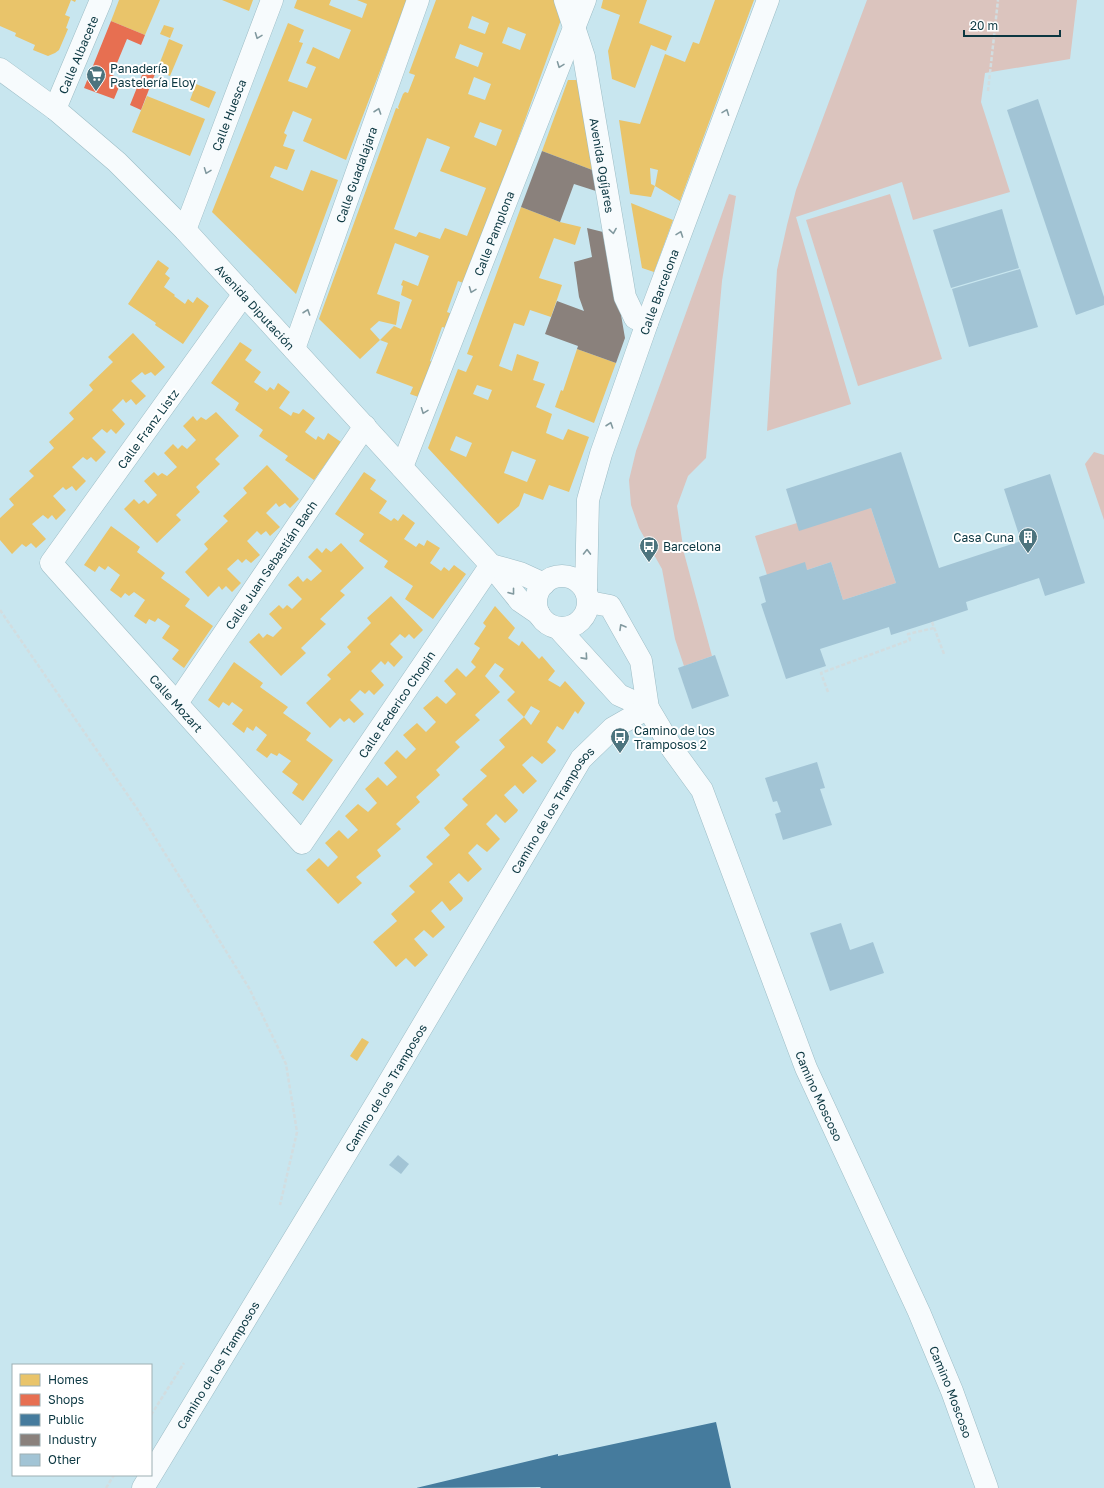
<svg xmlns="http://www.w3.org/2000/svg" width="1104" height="1488" font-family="'Golos Text',sans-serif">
  <rect width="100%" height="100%" fill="#c8e6ef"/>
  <g fill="#dbc4be">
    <polygon points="867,0 1077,0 1070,59 985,73 981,102 1010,192 913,220 902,182 796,217 851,404 767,431 777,270 787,225 796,190"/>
    <polygon points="729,194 736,196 722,281 706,458 688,476 677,506 684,553 712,656 684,666 675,639 662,569 639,528 631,505 629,480 636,451"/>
    <polygon points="890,194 942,359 858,386 806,220"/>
    <polygon points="1094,452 1104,455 1104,520 1085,464"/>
    <polygon points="871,508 896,583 843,600 831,562 807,570 767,575 755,536 797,523"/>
  </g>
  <g fill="#e9c46a" fill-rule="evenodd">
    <polygon points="0,0 76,0 75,2 71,0 65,15 70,17 66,28 68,29 59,50 55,53 48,56 33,50 35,45 15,36 16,33 0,26"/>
    <polygon points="119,0 160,0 145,35 111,21"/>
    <polygon points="222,0 253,0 249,11"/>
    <polygon points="297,0 331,0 329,5 362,18 367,4 357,0 407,0 346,160 303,141 312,119 293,111 284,133 287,135 283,146 295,150 287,170 275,166 270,177 303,191 311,170 338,180 296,294 212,212 288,23 304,30 299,42 303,43 288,81 307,88 316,67 306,63 313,47 339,59 351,30 294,8"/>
    <path d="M436 0H559L563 14 466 284 458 281 447 312 455 315 450 329 442 327 430 361 437 364 424 399 410 394 413 387 376 373 388 343 380 340 394 326 401 329 412 300 401 295 403 286 401 285 403 280 418 286 429 256 395 243 377 294 400 302 396 325 379 321 370 329 380 340 360 359 319 319 396 108 399 109 398 107 403 94 405 92 408 93 415 75 409 73ZM472 16 489 23 485 34 468 28ZM508 27 526 34 520 50 502 43ZM460 44 483 53 478 67 455 58ZM474 77 491 84 485 100 468 94ZM480 122 502 130 496 146 474 137ZM427 138 450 147 440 171 486 188 467 236 445 228 440 239 419 232 416 237 394 229Z"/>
    <polygon points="603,0 647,0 639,23 672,36 666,51 651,45 635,88 612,79 608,51 620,15 601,8"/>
    <polygon points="715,0 754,0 680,201 655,186 658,170 650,168 651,184 655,186 651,197 630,194 619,120 640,124 665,54 685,62 693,42 699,44"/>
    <polygon points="164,25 174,28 170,38 160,34"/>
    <polygon points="169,39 183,45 170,76 157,70"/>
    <polygon points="568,80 579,80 595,171 542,151"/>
    <polygon points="196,84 216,92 209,108 190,100"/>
    <polygon points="147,96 205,119 190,156 132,132"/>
    <polygon points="631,203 673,220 654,272 642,268"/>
    <path d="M521 207 560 222 581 227 575 245 554 238 539 278 562 285 551 317 530 310 524 326 514 323 499 366 512 371 517 354 539 362 533 380 545 384 536 407 552 414 546 433 563 440 568 429 589 437 569 492 549 485 543 500 524 493 519 506 498 524 428 448 458 369 466 372 473 356 467 354ZM477 385 492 390 488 400 473 394ZM456 436 472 443 466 457 450 450ZM512 451 536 460 527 482 504 473Z"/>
    <polygon points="158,260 169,268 165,274 170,278 164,287 175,295 174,296 185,304 188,299 193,303 197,297 209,306 183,344 155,325 156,323 128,304"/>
    <polygon points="133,333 165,367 155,376 151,372 145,375 142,372 131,381 146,396 136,405 131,399 126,403 123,399 112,410 125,424 116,434 111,429 107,433 102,429 92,438 106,452 96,462 91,457 87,460 83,457 72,467 86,481 76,491 72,486 66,490 63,487 53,496 66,510 56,520 52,515 48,519 43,515 32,524 46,539 36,548 31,543 26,547 22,544 12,554 0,540 0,518 14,505 9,499 34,476 29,471 54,448 49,442 74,419 69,413 93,390 89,385 113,362 108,357"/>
    <polygon points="240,342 252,350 245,360 261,372 254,382 267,391 270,387 274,390 278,383 290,392 279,408 291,416 293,412 299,414 303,409 315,418 305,432 316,440 318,436 324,440 328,433 341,442 314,480 285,460 288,456 259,436 263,430 235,410 239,403 211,383"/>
    <polygon points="577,349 616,363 594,423 555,407 561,390 563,391"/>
    <polygon points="216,412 239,436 215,459 220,464 196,487 200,492 176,515 181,520 157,543 124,509 134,499 139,504 144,500 148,504 157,495 144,481 154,472 158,476 162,473 167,476 177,467 164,453 173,444 178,449 182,445 187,449 196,440 183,426 193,416 197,421 201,417 206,420"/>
    <polygon points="267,465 299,499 290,508 285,503 279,507 276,503 266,513 280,527 270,536 266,531 261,535 257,531 247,541 260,555 251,563 246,559 242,563 238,559 227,569 241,583 232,592 226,586 222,590 219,586 208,597 185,572 208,549 204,544 228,521 223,516 247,493 243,488"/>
    <polygon points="364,472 376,480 370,489 387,501 379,513 391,521 394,518 398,521 403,514 415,523 404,539 416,547 419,543 424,546 427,540 440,548 430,563 441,571 444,567 449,571 454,565 466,574 433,619 405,599 413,586 384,567 388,561 359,541 364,534 335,514"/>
    <polygon points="111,526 140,547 137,552 165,573 161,578 190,599 185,606 213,626 184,668 172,659 179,650 162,638 170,626 158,618 155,622 149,619 146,624 134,616 145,600 134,592 129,596 125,593 121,598 110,590 120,575 108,566 105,570 99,566 95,572 84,565"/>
    <polygon points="341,543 364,568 340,591 345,595 320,619 326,624 301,648 306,653 281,676 249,642 259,633 263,638 267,634 273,637 282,628 269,614 279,605 283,609 287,605 292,609 302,599 288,585 298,576 303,582 307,578 311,581 322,571 308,557 317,548 322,553 326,548 331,552"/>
    <polygon points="391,596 423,630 414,639 409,634 405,638 400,634 390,644 403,657 394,667 388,661 385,665 381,661 371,671 384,685 374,695 369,690 365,694 360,690 350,700 364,714 354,723 349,718 344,722 340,718 330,728 306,703 331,679 327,675 351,652 347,647 371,623 367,618"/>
    <polygon points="495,606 515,628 508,638 519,646 522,641 539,659 542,656 555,671 548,680 560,687 565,681 585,703 578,714 575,711 563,730 557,726 547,742 556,750 555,752 542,764 532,756 522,765 537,781 523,794 515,785 504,795 518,810 517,812 505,823 496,814 486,824 500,839 487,852 477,844 468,853 482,869 468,882 459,873 449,882 463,898 462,901 450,911 442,901 431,911 445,927 433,938 424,930 414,939 428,955 415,967 406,958 396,967 373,942 397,921 391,914 415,892 409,886 433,864 426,857 450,835 444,828 468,805 462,799 487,776 480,770 505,747 499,740 524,717 531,725 540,711 531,706 524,717 507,700 515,692 499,676 504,669 495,663 485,676 500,692 475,715 480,720 455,742 460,747 436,770 440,775 416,797 420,802 396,824 401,829 377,850 381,856 356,877 362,883 338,904 306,870 319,858 328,867 338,857 325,843 339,830 348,839 358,830 345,816 358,804 368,812 377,803 365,789 378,777 387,786 397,777 384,763 397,750 406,759 416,749 403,735 417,723 426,732 436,722 423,708 437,696 446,704 456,694 444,681 457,668 466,677 476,667 471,662 480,648 474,644 486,626 483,623"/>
    <polygon points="234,662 263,683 260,687 288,707 283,713 311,733 306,740 333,760 303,801 292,793 298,784 282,772 291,761 279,753 277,756 271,753 267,758 256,750 267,735 256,726 253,731 247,727 244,733 232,724 243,710 232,702 229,706 223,702 219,708 208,700"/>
    <polygon points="362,1038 369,1042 357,1061 350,1056"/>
  </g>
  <g fill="#e76f51">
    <polygon points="111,21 145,35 141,45 127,39 112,75 122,80 114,99 84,88"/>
    <polygon points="144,70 155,74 141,110 130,105"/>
  </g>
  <polygon fill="#457b9d" points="716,1422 731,1488 541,1488 540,1487 416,1488 558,1454 558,1456"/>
  <g fill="#8a817c">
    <polygon points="542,151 595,171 599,192 574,184 560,222 521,207"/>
    <polygon points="587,228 607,233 625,338 616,363 577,349 578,346 545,334 557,301 584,311 579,297 574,262 592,257"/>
  </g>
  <g fill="#a2c4d5">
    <polygon points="1038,99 1104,297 1104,305 1076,315 1007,110"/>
    <polygon points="1002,209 1019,268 951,288 933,230"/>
    <polygon points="1020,269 1038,327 969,347 952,289"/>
    <polygon points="901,452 939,568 1021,541 1004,489 1050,474 1085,583 1045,596 1039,578 966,602 968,610 932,622 891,635 889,627 820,649 826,666 786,679 761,604 766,602 759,577 805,562 807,570 831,562 843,600 896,583 871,508 799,531 786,489"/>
    <polygon points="715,655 729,696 692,709 678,668"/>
    <polygon points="817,762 825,788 820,789 832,825 783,840 775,814 781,812 777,801 773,802 765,778"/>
    <polygon points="841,923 850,950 873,942 884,973 830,991 810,933"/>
    <polygon points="398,1155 409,1164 401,1174 389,1165"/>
  </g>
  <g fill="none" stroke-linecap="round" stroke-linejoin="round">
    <g stroke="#9dbdc6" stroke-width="23">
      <g id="minor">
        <path id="s1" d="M565 0 584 57 625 297 635 318 647 323"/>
        <path id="s2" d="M0 69 55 109 117 162 185 230 491 565 520 601 539 614"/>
        <path id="s3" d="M55 109 101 0"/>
        <path id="s4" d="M185 230 272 0"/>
        <path id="s5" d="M244 294 51 563 302 843 491 565"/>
        <path id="s6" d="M294 349 418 0"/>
        <path id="s7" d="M402 467 585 0"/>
        <polyline points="491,565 520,573 544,584"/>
        <circle cx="562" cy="602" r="26"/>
        <path id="s8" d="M586 591 588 500 601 454 647 323 768 0"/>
        <path id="s9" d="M589 602 610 606 641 661 648 708 673 750 702 790 806 1068 919 1312 952 1391 987 1488"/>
        <polyline points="559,629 619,695 648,708"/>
        <path id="s10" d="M177 703 365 426"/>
        <path id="s11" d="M143 1488 379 1099 581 759 613 728 648 708"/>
      </g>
    </g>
    <g stroke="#d2dde0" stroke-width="2.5" stroke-dasharray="4 2" stroke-linecap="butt">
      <polyline points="988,91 998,0"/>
      <polyline points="0,610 136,807 249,988 286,1064 297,1132 280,1205"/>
      <polyline points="932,622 944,654"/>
      <polyline points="828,692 821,673 910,640 908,634 934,628"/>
      <polyline points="151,1415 184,1363"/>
      <polyline points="106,1488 114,1475"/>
    </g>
    <use href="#minor" stroke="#f7fbfd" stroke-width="22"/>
  </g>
  <defs><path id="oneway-chevron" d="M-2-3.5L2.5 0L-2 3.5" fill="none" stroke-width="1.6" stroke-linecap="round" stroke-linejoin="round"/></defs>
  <g stroke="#81999f">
    <use href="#oneway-chevron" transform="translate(258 36) rotate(111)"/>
    <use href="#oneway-chevron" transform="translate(560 65) rotate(111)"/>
    <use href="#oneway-chevron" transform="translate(378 111) rotate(-71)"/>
    <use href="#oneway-chevron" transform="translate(726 112) rotate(-69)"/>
    <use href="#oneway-chevron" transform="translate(207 171) rotate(111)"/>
    <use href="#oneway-chevron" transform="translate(613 231) rotate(81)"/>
    <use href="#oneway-chevron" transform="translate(680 234) rotate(-70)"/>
    <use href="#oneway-chevron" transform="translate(472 290) rotate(111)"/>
    <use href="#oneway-chevron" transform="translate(307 312) rotate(-71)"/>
    <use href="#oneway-chevron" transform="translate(424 411) rotate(111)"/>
    <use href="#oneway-chevron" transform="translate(610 425) rotate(-71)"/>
    <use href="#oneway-chevron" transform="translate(587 552) rotate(-89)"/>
    <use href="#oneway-chevron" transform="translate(512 592) rotate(52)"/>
    <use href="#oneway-chevron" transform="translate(622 627) rotate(-120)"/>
    <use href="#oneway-chevron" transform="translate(585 657) rotate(48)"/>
  </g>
  <defs>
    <g id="supermarket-pin" transform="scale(1)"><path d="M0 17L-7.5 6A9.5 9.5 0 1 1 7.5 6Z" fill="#4d747e" stroke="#fff"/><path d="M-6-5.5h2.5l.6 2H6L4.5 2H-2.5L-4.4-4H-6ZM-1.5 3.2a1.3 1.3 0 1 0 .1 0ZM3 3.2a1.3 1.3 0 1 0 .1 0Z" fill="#fff"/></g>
    <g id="building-pin" transform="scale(1)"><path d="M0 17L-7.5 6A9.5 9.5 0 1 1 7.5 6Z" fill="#4d747e" stroke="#fff"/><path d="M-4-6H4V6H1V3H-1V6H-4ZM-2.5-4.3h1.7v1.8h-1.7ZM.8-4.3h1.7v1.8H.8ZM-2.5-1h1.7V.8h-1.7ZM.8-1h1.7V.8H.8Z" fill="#fff"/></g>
    <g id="bus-pin" transform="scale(1)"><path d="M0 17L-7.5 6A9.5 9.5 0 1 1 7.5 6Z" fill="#4d747e" stroke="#fff"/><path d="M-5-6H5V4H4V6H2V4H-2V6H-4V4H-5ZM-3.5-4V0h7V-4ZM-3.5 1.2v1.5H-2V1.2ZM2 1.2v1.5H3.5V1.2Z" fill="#fff"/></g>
  </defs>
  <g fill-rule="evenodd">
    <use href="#supermarket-pin" x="96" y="75"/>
    <use href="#building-pin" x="1028" y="537"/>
    <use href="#bus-pin" x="649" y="546"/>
    <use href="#bus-pin" x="620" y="737"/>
  </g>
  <g text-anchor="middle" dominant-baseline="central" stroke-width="4" stroke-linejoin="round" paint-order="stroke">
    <g font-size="12" fill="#0b3741" stroke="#fff">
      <text stroke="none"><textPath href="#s3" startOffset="59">Calle Albacete</textPath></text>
      <text stroke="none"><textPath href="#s4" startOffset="123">Calle Huesca</textPath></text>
      <text stroke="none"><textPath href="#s1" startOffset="170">Avenida Ogíjares</textPath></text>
      <text stroke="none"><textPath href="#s6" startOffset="185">Calle Guadalajara</textPath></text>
      <text stroke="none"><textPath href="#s7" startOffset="251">Calle Pamplona</textPath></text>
      <text stroke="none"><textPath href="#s8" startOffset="311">Calle Barcelona</textPath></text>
      <text stroke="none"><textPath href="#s2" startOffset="350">Avenida Diputación</textPath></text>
      <text transform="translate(148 429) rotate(-54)">Calle Franz Listz</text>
      <text stroke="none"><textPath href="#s10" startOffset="167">Calle Juan Sebastián Bach</textPath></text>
      <text stroke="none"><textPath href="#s5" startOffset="519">Calle Mozart</textPath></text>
      <text stroke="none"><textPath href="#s5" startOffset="875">Calle Federico Chopin</textPath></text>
      <text stroke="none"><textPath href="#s11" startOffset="792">Camino de los Tramposos</textPath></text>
      <text stroke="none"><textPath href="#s11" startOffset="468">Camino de los Tramposos</textPath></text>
      <text stroke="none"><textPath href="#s9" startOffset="558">Camino Moscoso</textPath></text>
      <text stroke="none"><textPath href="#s11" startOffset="144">Camino de los Tramposos</textPath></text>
      <text stroke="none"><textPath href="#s9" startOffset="882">Camino Moscoso</textPath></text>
    </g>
    <g font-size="12" fill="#0b3741" stroke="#fff" text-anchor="start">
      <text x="110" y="68">Panadería<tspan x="110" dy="14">Pastelería Eloy</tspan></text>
      <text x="1014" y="537" text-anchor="end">Casa Cuna</text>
      <text x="663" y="546">Barcelona</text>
      <text x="634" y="730">Camino de los<tspan x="634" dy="14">Tramposos 2</tspan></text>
    </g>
  </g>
  <rect x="12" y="1364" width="140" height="112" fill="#ffffff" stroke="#9dafb3"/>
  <rect x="20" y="1374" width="20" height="12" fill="#e9c46a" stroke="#9dafb3"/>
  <text x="48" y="1384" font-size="12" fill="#0b3741">Homes</text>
  <rect x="20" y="1394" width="20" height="12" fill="#e76f51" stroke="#9dafb3"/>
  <text x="48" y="1404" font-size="12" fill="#0b3741">Shops</text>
  <rect x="20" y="1414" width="20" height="12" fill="#457b9d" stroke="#9dafb3"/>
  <text x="48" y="1424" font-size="12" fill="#0b3741">Public</text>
  <rect x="20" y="1434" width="20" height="12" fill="#8a817c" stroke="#9dafb3"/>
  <text x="48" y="1444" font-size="12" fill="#0b3741">Industry</text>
  <rect x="20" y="1454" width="20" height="12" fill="#a2c4d5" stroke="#9dafb3"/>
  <text x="48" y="1464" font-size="12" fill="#0b3741">Other</text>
  <path d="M964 30v6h96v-6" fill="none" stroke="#0b3741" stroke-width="2"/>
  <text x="970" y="30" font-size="12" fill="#0b3741" stroke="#ffffff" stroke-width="3" paint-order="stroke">20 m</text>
</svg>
